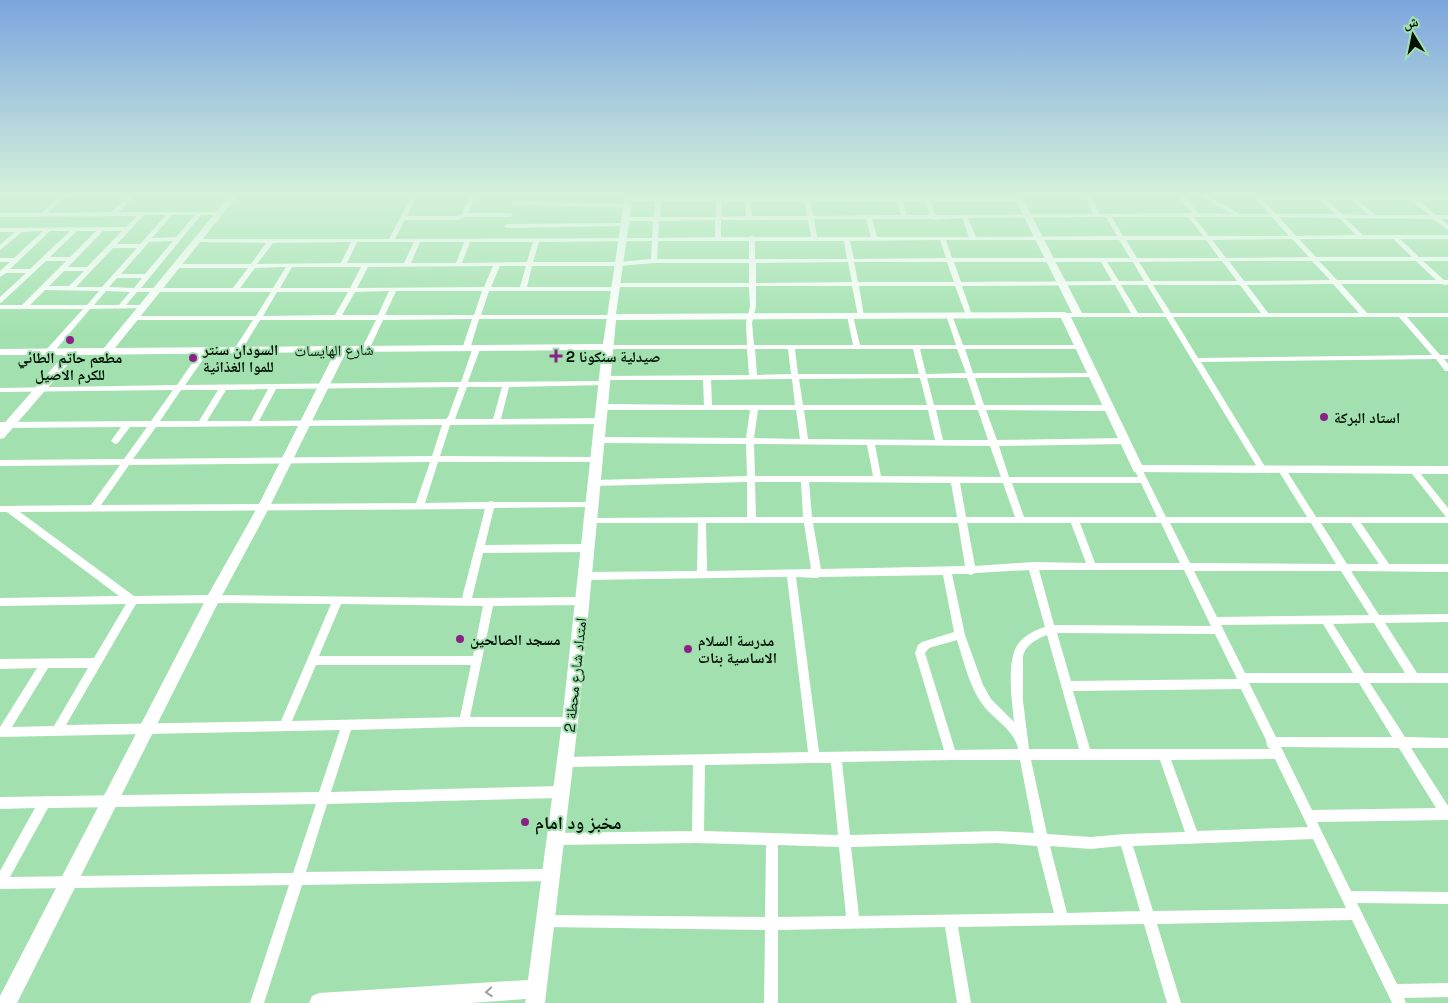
<svg xmlns="http://www.w3.org/2000/svg" width="1448" height="1003" font-family="'Space Grotesk','Noto Naskh Arabic',sans-serif">
  <rect width="100%" height="100%" fill="#a2e1af"/>
  <g fill="none" stroke-linecap="round" stroke-linejoin="round">
    <g fill="#fff" fill-rule="evenodd">
      <path d="M61 195H67L48 213 111 212 130 195H136L118 212H220L221 213 218 215H201L141 288H233L248 268H176L173 266 176 264H251L266 243 194 242V240L196 239H389L412 195H418L407 216H457L462 214 470 195H476L468 213H510L513 215 510 217H465L458 220H405L395 239 652 238 653 221H625L622 219 625 217H654L655 201H628L625 199 628 197H655V195H661V197H744V195H750V197H804L803 195H809V197H924L923 195H929L930 197H1019L1022 199 1019 201H931L936 215 1093 214 1085 195H1091L1099 214 1192 213 1176 195H1182L1189 201 1198 213 1232 214 1199 195H1206L1240 214H1269L1255 198V196H1348L1349 195 1355 196H1448V200H1418L1436 215H1448V219H1441L1448 225V230L1433 219 1345 218 1363 235H1448V239H1400L1419 257H1448V261H1423L1444 280H1448V284L1446 285 1440 284H1341L1367 313H1448V317H1407L1440 355H1448V359H1444L1448 364V371H1445L1436 359 1201 362 1267 470 1263 473 1260 472 1166 317H1065L1062 315 1065 313H1131L1115 285 962 286 972 315 969 317 966 315 955 286H859L864 316 861 318 858 316 852 286H756V306L752 323 754 345H853L847 316 850 314 853 316 860 345H956L946 315 949 313 952 315 963 345H1083L1084 347 1080 349H965L973 373H1093L1097 375 1093 377 975 378 984 405H1109L1113 408 1109 411 986 410 997 440 1125 438 1129 441 1125 444 999 446 1009 477H1138L1134 469 1138 466 1142 469 1166 517H1307L1278 470 1282 467 1285 468 1316 517H1446L1409 470 1410 468H1416L1448 508V523H1361L1389 564H1448V572L1351 571 1379 615 1448 614V622L1385 623 1417 673H1448V683H1370L1405 737 1448 738V748H1411L1448 806V820L1317 822 1351 891 1448 892V904L1357 903 1397 984 1448 983V997L1404 998 1406 1003H1392L1352 920 1157 924 1181 1003H1167L1144 924 958 927 971 1003H957L945 927 778 930V1003H764L765 930 546 927 541 926 540 921 541 916 546 915 765 917 766 845 698 843 556 845 552 843 550 839 552 835 556 833 692 831 693 765 564 767 560 766 558 762 560 758 564 757 808 752 787 577 585 580 582 579 580 576 582 573 585 572 697 571 698 523H592L589 522 588 520 589 518 747 517V482L595 486 591 483 595 480 747 476 746 444 599 443 595 440 599 437 746 438 750 410H603L599 407 603 404 704 405 703 380H603L602 378 606 376 749 375 747 349H608L604 347 608 345H747L746 323 750 306 749 287H616L613 285 616 283H749V263H654L619 266H532L527 287H615L618 289 615 291H489L481 315H611L614 317 611 319H479L470 349 466 351 462 349 472 319 383 320 369 350 365 352 361 350 376 320H260L240 353H237L233 351 253 320H133L130 318 133 316H256L271 292H137L126 305H142L144 306V308L90 309 52 354H46V350L83 309H0V305H22L66 261H46L2 302 0 303V297L26 273H6L0 277V271L10 262H0V258H14L43 231 22 232 0 250V245L15 232H0V228L126 227 137 216 0 217V213H41ZM1263 200H1320L1335 214H1276ZM1327 200H1352L1368 215 1342 214ZM1358 200H1411L1429 215H1375ZM661 201H716V217H660ZM722 201H745L746 216 722 217ZM750 201H804L807 216H752ZM810 201H896L901 215 813 216ZM902 201H925L930 215H907ZM144 215H166L140 244H117ZM172 215H195L176 237 152 238ZM1096 217H1106L1117 236 976 237 968 218ZM1112 217H1188L1203 236H1123ZM1194 217H1272L1289 236H1209ZM1279 217 1339 218 1356 235 1296 236ZM962 218 969 237H877L872 219H931L934 220ZM814 219H866L871 237H817ZM715 220V237L658 238 659 221ZM721 220H808L811 237H755L752 236 749 237H721ZM50 231H70L30 269H10ZM77 231H96L70 257H50ZM103 231H122L87 267H68ZM1292 239 1309 257 1226 258 1212 240ZM1299 239H1393L1412 257H1316ZM940 240 946 258 854 259 850 241ZM946 240H1119L1130 258H952ZM1126 240H1206L1219 258H1137ZM173 241 145 274H121L149 242ZM652 241 651 259 619 262H533L539 242ZM658 241H749V259H657ZM755 241H844L847 259H755ZM351 242 341 263 257 264 273 243ZM357 242H414L404 263H347ZM420 242H464L456 263H411ZM470 242H533L527 262 462 263ZM113 248H137L102 287H76ZM1222 261 1237 281H1151L1139 262ZM1229 261H1312L1330 280 1244 281ZM1319 261H1416L1436 280H1337ZM848 262 852 282 756 283V263ZM854 262H947L954 282H858ZM954 262H1101L1112 281 961 282ZM1107 262H1133L1144 281H1119ZM493 266 484 287 357 288 368 267ZM500 266H526L520 287H491ZM286 267 273 288H240L255 268ZM292 267H361L350 288H280ZM64 271H84L69 286H49ZM117 278H142L134 288 109 287ZM1333 284 1359 313H1268L1247 285ZM1121 285H1147L1164 313H1138ZM1153 285H1240L1261 313H1171ZM45 290 99 291 87 305H30ZM106 291 130 292 119 305H94ZM389 291 378 315H342L355 292ZM396 291H482L474 315H385ZM277 292H348L335 315 263 316ZM1173 317H1399L1432 355 1198 358ZM755 349H788L791 374 757 375ZM795 349H913L919 374H798ZM920 349H957L966 373 926 374ZM920 378 927 405H803L799 379ZM927 378H967L976 405H934ZM792 379 795 405H712L711 380ZM758 410H796L800 439 754 438ZM804 410H928L935 440 808 439ZM936 410H978L988 440H943ZM754 444 867 445 873 476H755ZM875 445 990 446 1001 477 881 476ZM755 482H801L803 517H756ZM809 482 951 483 957 517H812ZM960 483H1003L1015 517H966ZM1012 483H1141L1157 517H1024ZM706 523H804L811 569 707 571ZM813 523H958L965 566 821 569ZM967 523H1071L1086 563 1033 562 975 566ZM1080 523H1161L1180 563H1095ZM1170 523H1311L1336 564 1190 563ZM1321 523H1351L1379 564H1347ZM1029 570 1045 627C1035 630 1025 635 1018 644 1006 661 1012 702 1014 722L991 699 983 685 965 635 952 574H968L971 575 975 573ZM1039 570H1184L1211 626 1054 625ZM1194 571H1341L1369 615 1217 617ZM943 575 954 632 922 642 918 645 915 653 944 750 819 752 796 577 817 578 820 577ZM1374 623 1405 673H1364L1333 624ZM1323 624 1353 673H1245L1221 625ZM1057 633 1215 634 1237 679 1071 681ZM1047 635 1079 749H1029L1023 701V656C1026 644 1037 639 1047 635ZM957 640C964 662 969 686 983 705 994 720 1015 730 1018 749L955 750 925 653 929 648ZM1249 683H1359L1392 737H1276ZM1241 689 1266 740 1267 746 1270 749H1090L1073 691ZM1281 747 1399 748 1436 808 1312 810ZM1275 759 1308 827 1197 831 1171 760ZM951 760H1020L1034 833 997 831 850 835 842 762ZM1031 760H1160L1185 832 1125 834 1091 837 1047 834ZM813 763H831L838 835 704 831 705 765ZM1313 839 1346 908 1153 911 1133 846ZM997 843 1037 846 1054 913 859 916 851 847ZM778 845 839 847 846 916 778 917ZM1050 846 1091 849 1121 846 1140 911 1067 913Z"/>
      <polygon points="514,201 627,204 630,206 627,208 512,204 512,202"/>
      <polygon points="624,223 627,225 626,226 507,228 504,226 507,224"/>
      <path d="M473 347H479L480 349 468 382 605 381 609 383 605 385 509 387 501 419 602 418 606 421 602 424 450 425 440 456 597 457 601 460 600 462H438L425 503 488 502 491 501 494 502H596L597 504 593 507 494 508 485 545 589 544 592 545 594 548 592 551 589 552 483 553 472 598 583 597 586 598 588 601 586 604 583 605 493 606 470 717H570L574 718 575 722 574 726 570 727H464L351 730 331 792 560 786 564 788 566 792 564 796 560 798 327 804 306 872 551 869 555 871 557 875 555 879 551 881 302 885 264 1003H250L289 885 0 889V871L35 808 0 809V797L319 792 340 730 0 737V727L37 668 0 669V659L94 658 126 604 0 606V598L119 596 7 512H0V506L91 505 120 465 0 466V460L124 459 147 427H130L118 443 115 444 111 441 121 427 0 428V422L151 421 173 390 0 392V388L177 385 202 349H205L209 351 185 385 461 382ZM459 387 448 417 446 419 259 421 276 389ZM467 387H502L493 419H455ZM268 389 251 421H207L226 390ZM181 390H218L199 421H160ZM442 425 432 456 133 459 156 427ZM430 462 416 503 101 505 129 465ZM485 509 462 598 213 595 134 596 20 512ZM213 603 331 604 281 721 66 725 136 604ZM341 604 483 606 473 656H319ZM316 665H471L460 717 292 721ZM48 668H88L54 726 12 727ZM316 804 293 873 10 877 48 808Z"/>
    </g>
    <g fill="#fff" fill-rule="evenodd">
      <polygon points="230,195 238,195 115,348 603,344 625,195 633,195 616,314 1065,312 1070,315 1142,465 1448,466 1448,474 1134,472 1061,318 616,320 578,722 545,1003 525,1003 526,999 470,1003 309,1003 312,996 319,993 528,980 562,722 602,350 346,352 269,508 218,603 17,1003 0,1003 0,996 208,595 257,508 335,352 76,355 4,438 0,439 0,428 64,355 0,355 0,349 104,348"/>
      <polygon points="1013,195 1021,195 1083,315 1081,317 1075,317 1073,315"/>
    </g>
  </g>
  <defs><path id="oneway-chevron" d="M-2-3.5L2.5 0L-2 3.5" fill="none" stroke-width="1.6" stroke-linecap="round" stroke-linejoin="round" transform="scale(1.25)"/></defs>
  <use stroke="#99a19b" href="#oneway-chevron" transform="translate(489 992) rotate(176)"/>
  <linearGradient id="sky" x2="0" y2="1"><stop stop-color="#7ca5de"/><stop offset="0.58" stop-color="#d5f2db"/><stop offset="1" stop-color="#d5f2db" stop-opacity="0"/></linearGradient>
  <rect width="1448" height="335" fill="url(#sky)"/>
  <g fill="#8b2186" stroke="#a2e1af" stroke-width="2">
    <circle cx="70" cy="340" r="5"/>
    <path d="M553.5 348.5h5v5h5v5h-5v5h-5v-5h-5v-5h5z"/>
    <circle cx="193" cy="358" r="5"/>
    <circle cx="1324" cy="417" r="5"/>
    <circle cx="460" cy="639" r="5"/>
    <circle cx="688" cy="649" r="5"/>
    <circle cx="525" cy="822" r="5"/>
  </g>
  <g text-anchor="middle" dominant-baseline="central" stroke-width="4" stroke-linejoin="round" paint-order="stroke">
    <g font-size="15" font-weight="bold" fill="#001304" stroke="#a2e1af" text-anchor="start">
      <text x="203" y="349">السودان سنتر<tspan x="203" dy="17">للموا الغذائية</tspan></text>
      <text x="566" y="356">صيدلية سنكونا 2</text>
      <text x="70" y="357" text-anchor="middle">مطعم حاتم الطائي<tspan x="70" dy="17">للكرم الاصيل</tspan></text>
      <text x="1334" y="417">استاد البركة</text>
      <text x="470" y="639">مسجد الصالحين</text>
      <text x="698" y="640">مدرسة السلام<tspan x="698" dy="17">الاساسية بنات</tspan></text>
    </g>
    <g font-size="15" fill="#001304" stroke="#a2e1af">
      <text transform="translate(334 350) rotate(-1)">شارع الهايسات</text>
      <text transform="translate(575 675) rotate(-84)">امتداد شارع محطة 2</text>
    </g>
    <g font-size="18" font-weight="bold" fill="#001304" stroke="#a2e1af" text-anchor="start">
      <text x="535" y="822">مخبز ود امام</text>
    </g>
  </g>
  <g transform="translate(1413 35) rotate(350)" stroke="#a2e1af" stroke-width="4" paint-order="stroke">
  <path d="M0-4L9 19L0 12L-9 19Z" fill="#001304"/>
  <text y="-8" font-size="14" font-weight="bold" text-anchor="middle" fill="#001304">ش</text>
  </g>
</svg>
